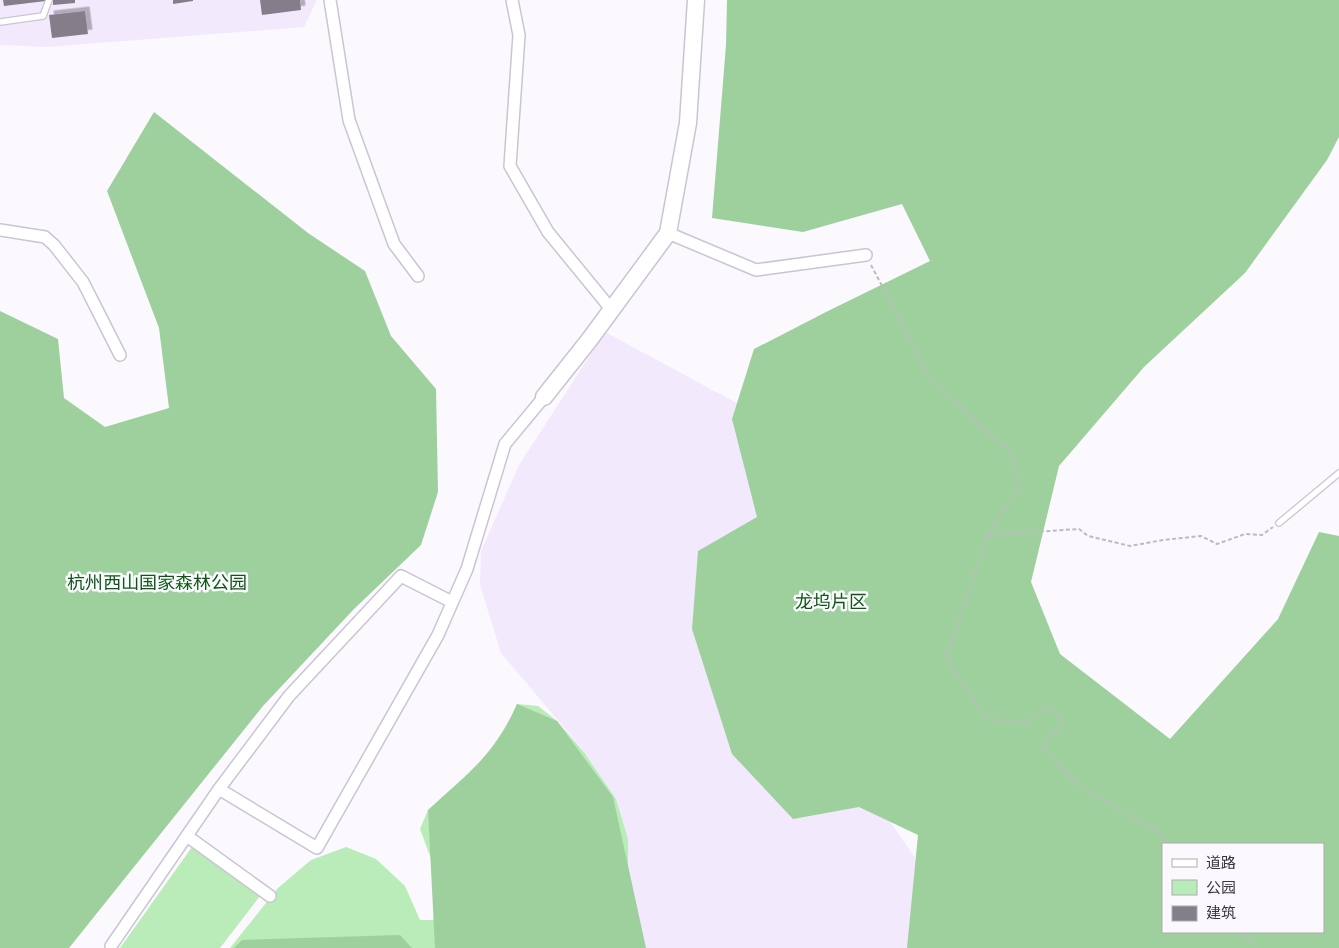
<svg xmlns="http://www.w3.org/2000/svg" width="1339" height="948" font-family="Jost,'Noto Sans SC',sans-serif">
  <defs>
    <filter id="shadow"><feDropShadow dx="4.5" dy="-4.5" stdDeviation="0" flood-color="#0004"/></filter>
  </defs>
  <rect width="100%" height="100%" fill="#fbf8fe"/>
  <g fill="#f2eafc">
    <polygon points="0,0 317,0 304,27 47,47 0,45"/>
    <polygon points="605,332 770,421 884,813 922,868 910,948 630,948 583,750 501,653 480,585 481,551 519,465"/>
  </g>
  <g fill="#b9ecb8">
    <polygon points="517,704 538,706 557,721 583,751 616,799 628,839 628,948 230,948 278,888 311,860 346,847 376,859 405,886 420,920 447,920 447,885 430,856 420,829 428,810 485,758 507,727"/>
    <polygon points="192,847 260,896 220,948 120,948"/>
  </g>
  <g fill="#9dd09c" fill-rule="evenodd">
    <path d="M727 0H1339V137L1327 160 1245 273 1144 367 1059 466 1031 582 1060 654 1170 739 1278 619 1319 532 1339 536V948H907L918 835 859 807 793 819 732 754 692 629 698 551 757 517 732 419 754 349 828 311 930 261 902 204 803 232 712 218 726 45ZM1163 844H1323V932H1163Z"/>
    <polygon points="154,112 308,233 365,271 391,336 436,389 438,492 421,545 354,609 263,706 69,948 0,948 0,311 58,339 64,398 105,427 169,408 159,328 107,191"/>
    <path d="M517 704 557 721 613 797 646 948H435L428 810C468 774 495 754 517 704Z"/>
    <polygon points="400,935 412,948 234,948 242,940"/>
  </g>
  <g fill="#847e8b" filter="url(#shadow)">
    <polygon points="3,0 46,0 46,1 4,6"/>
    <polygon points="53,0 75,0 75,3 53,5"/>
    <polygon points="173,0 193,0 193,1 173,4"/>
    <polygon points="260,0 300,0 301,10 262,15"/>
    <polygon points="85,11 88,34 52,38 49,15"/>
  </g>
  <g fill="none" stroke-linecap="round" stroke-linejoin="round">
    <g stroke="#cbc5d3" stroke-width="8">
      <g id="lane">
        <polyline points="0,22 43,16 49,0"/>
        <polyline points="1279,523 1339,473"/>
      </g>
    </g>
    <g stroke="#cbc5d3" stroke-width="14">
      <g id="street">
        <polyline points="330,0 349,120 394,244 418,276"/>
        <polyline points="512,0 519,35 510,166 548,232 611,309"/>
        <polyline points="0,230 45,237 54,245 83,282 120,355"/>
        <polyline points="668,233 756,270 866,255"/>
        <polyline points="219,789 317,848 438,635 467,569 505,444 544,397"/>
        <polyline points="187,836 270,896"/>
        <polyline points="111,946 219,789 289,696 401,576 452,602"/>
      </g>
    </g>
    <g stroke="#cbc5d3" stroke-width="19">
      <polyline id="secondary" points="544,397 590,339 668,233 688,123 696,0"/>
    </g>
    <g stroke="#bdbbc0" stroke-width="2" stroke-dasharray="4 2.5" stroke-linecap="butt">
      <polyline points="871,265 932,381 1012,453 1019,488 988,535 946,658 986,719 1022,723 1051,706 1063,725 1042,745 1077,785 1160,833 1168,844"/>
      <polyline points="988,535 1079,529 1088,536 1130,546 1163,540 1201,536 1217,544 1245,534 1262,535 1273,527"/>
      <polyline points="1239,932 1260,948"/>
    </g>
    <use href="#lane" stroke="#fff" stroke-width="5.5"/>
    <use href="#street" stroke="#fff" stroke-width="11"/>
    <use href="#secondary" stroke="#fff" stroke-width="16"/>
  </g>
  <g text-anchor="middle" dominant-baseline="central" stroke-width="5" stroke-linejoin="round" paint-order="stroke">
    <g font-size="18" fill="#0d5716" stroke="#fbf8fe">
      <text x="157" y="583">杭州西山国家森林公园</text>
      <text x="831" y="602">龙坞片区</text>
    </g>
  </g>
  <rect x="1162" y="843" width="162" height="90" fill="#fbf8fe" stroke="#adabb0"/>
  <rect x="1172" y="859" width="25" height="8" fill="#ffffff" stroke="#adabb0"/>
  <text x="1206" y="868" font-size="15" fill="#39373c">道路</text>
  <rect x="1172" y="880" width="25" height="15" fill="#b9ecb8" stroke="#adabb0"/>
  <text x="1206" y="893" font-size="15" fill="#39373c">公园</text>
  <rect x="1172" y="906" width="25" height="15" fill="#847e8b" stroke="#adabb0"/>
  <text x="1206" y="918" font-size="15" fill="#39373c">建筑</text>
</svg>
